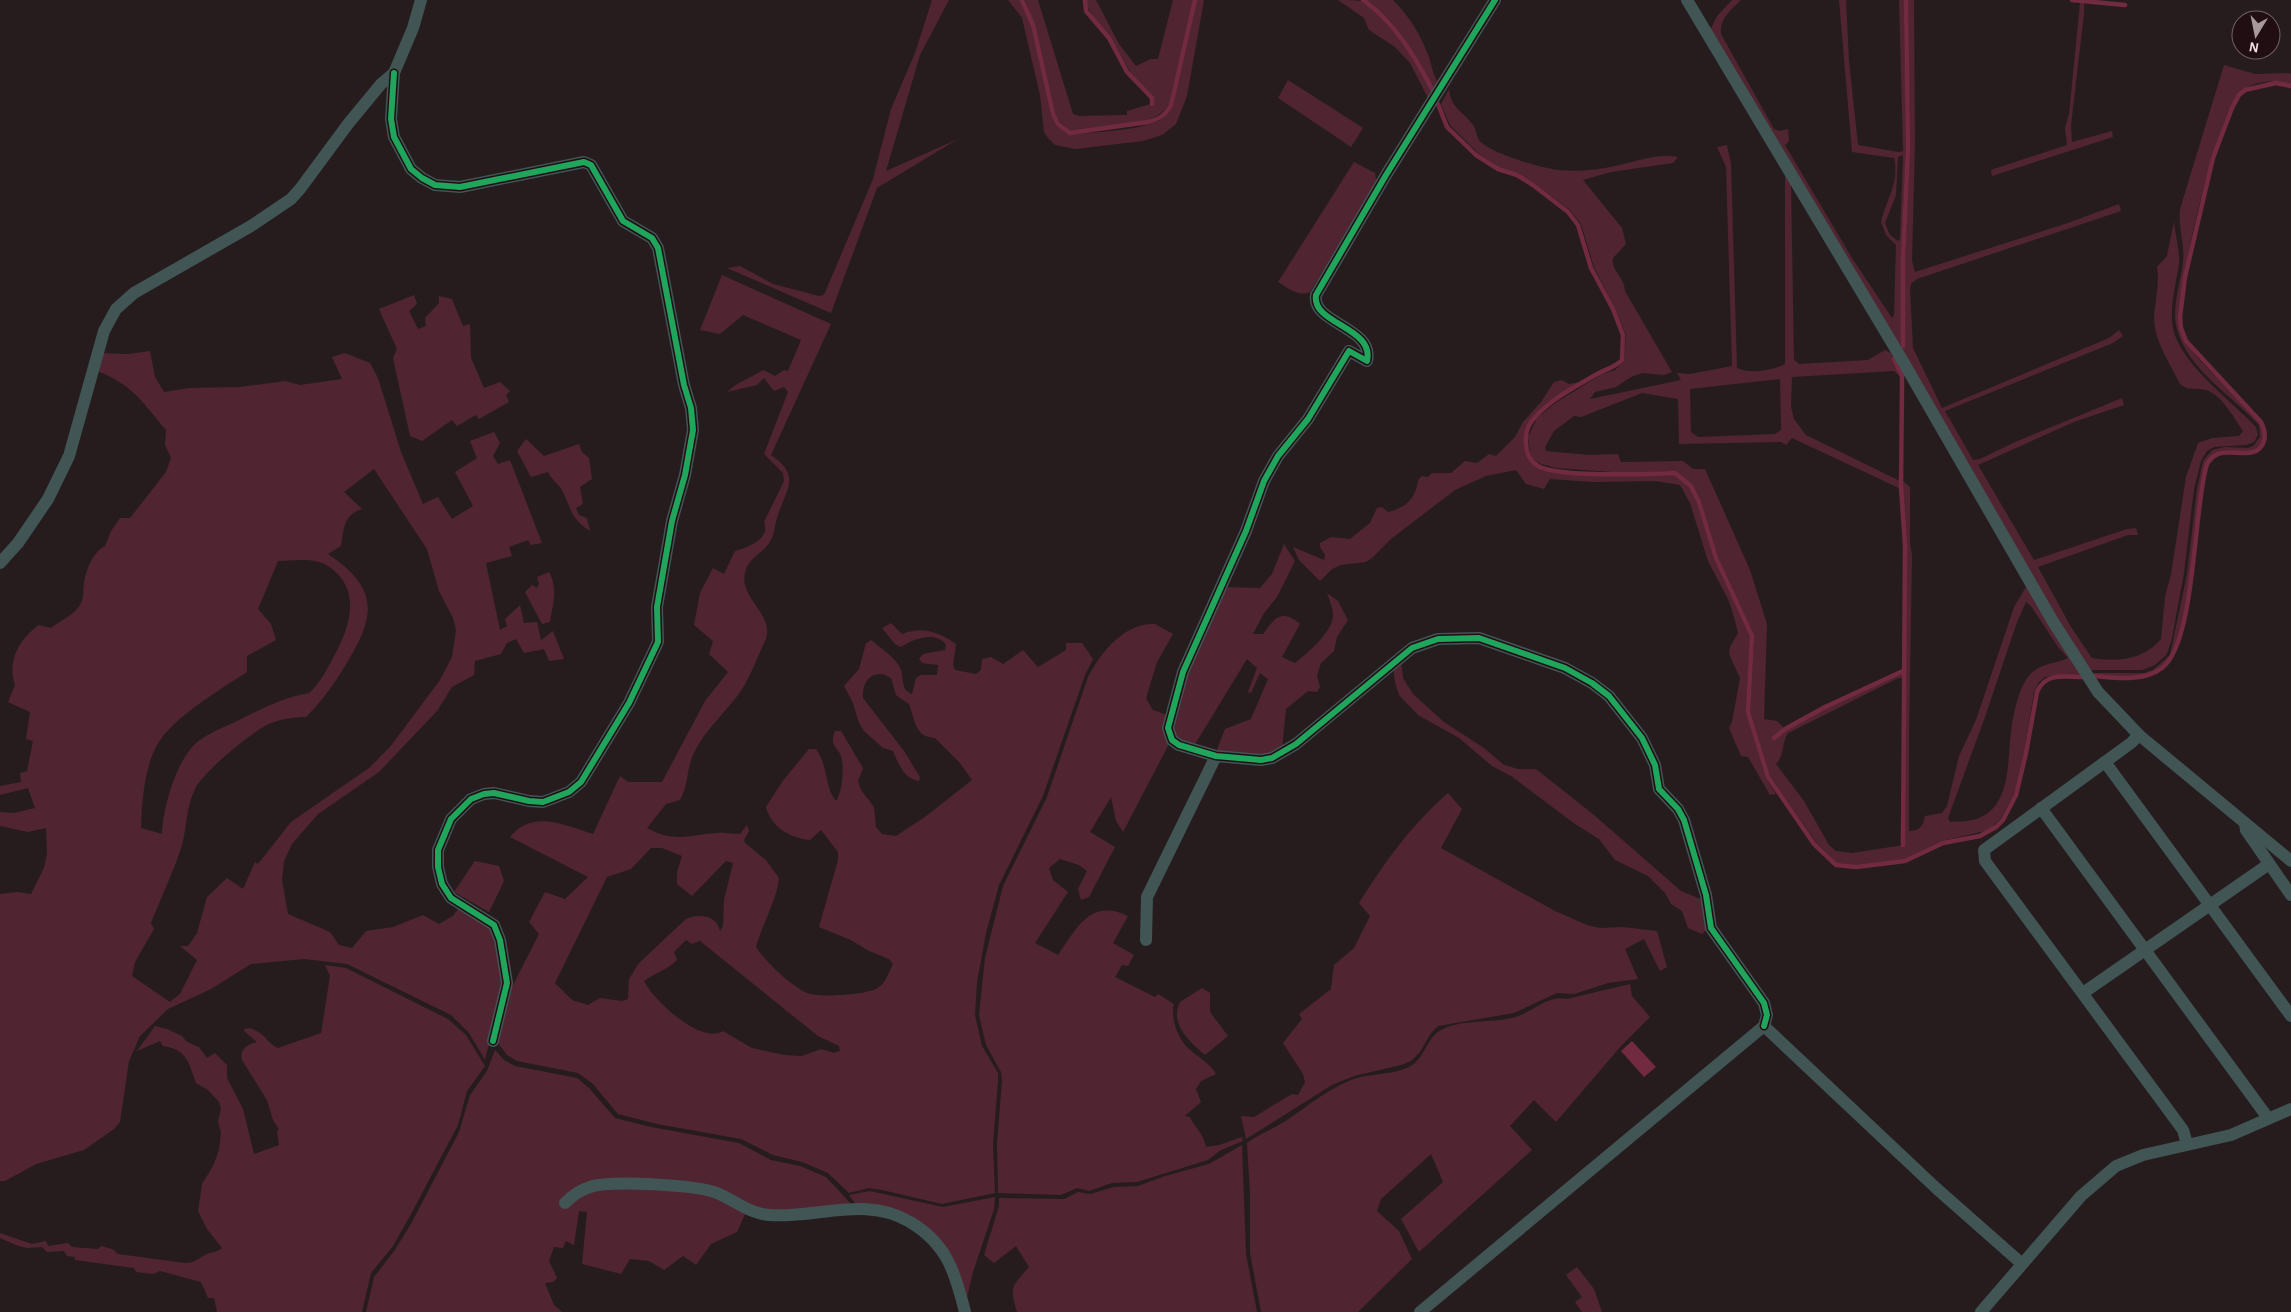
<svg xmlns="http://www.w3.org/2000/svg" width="2291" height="1312" font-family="'Alegreya Sans',sans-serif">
  <rect width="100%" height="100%" fill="#261c1e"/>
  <g fill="#502531" fill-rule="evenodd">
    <polygon points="932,0 949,0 920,55 886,171 958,139 877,188 831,313 727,268 740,266 773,284 819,296 824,295 873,179 891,109 915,53"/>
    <path d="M1008 0H1020L1022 2 1031 25 1051 115 1057 125 1070 135C1096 131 1136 132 1160 120 1166 117 1169 111 1173 105L1197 0H1204L1187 96 1176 124 1162 135 1143 141 1075 149 1055 145 1048 138 1044 132 1040 95 1022 18Z"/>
    <path d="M1025 0H1038L1073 114 1079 116 1127 115V111L1154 103 1153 98C1131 78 1125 62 1111 38 1103 25 1088 16 1086 0H1096L1119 44 1136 66 1151 59H1158L1173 0H1193L1169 104C1156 129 1097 128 1070 131L1060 122 1054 114 1034 24Z"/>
    <path d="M1338 0C1344 0 1355 0 1361 1 1388 11 1418 67 1432 92L1428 98 1410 63 1395 47 1369 30 1364 18Z"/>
    <path d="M1366 0H1393C1408 15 1419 32 1427 52 1432 63 1432 76 1440 85L1435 92C1418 59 1398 21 1366 0Z"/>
    <path d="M1732 0H1741C1731 10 1719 19 1721 34L1774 129 1779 131 1788 129 1789 141 1785 145 1852 258 1892 318 1894 315 1896 245 1886 235 1881 222C1886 199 1900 183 1894 158L1852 152 1839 0H1846L1849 61 1858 145 1898 152 1903 151 1899 0H1904L1906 149 1901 261V344L1899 346 1710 30 1717 16ZM1903 155 1900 239 1898 241 1890 235 1885 223 1896 195 1898 157Z"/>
    <path d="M1908 0H1914L1915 143 1912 261 1915 272 2068 223 2119 204 2121 211 1917 279 1911 284 1910 289 1913 348 1942 408 2109 338 2119 330 2123 336 2113 343 1945 411 1973 460 1980 459 2015 442 2122 398 2124 405 2074 422 1978 465 2034 560 2127 529 2136 528 2138 535H2128L2038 567 2071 627 2092 658C2117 662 2144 660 2161 639L2165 597 2171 574 2186 477 2198 443 2212 438 2239 436 2243 431C2234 418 2222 395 2206 390 2196 387 2190 392 2180 384 2170 363 2154 341 2154 317 2155 300 2160 283 2157 267L2167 256 2174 221C2175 234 2180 251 2179 264 2176 283 2171 301 2172 321 2174 360 2231 400 2256 427L2258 435 2254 442 2246 445 2214 447 2207 451 2201 461 2194 489 2184 573 2172 638 2167 654 2155 665 2142 670H2086L1900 350 1905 346V259L1910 149Z"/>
    <polygon points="2080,3 2084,3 2084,14 2071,125 2072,142 2112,131 2113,137 1992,176 1991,170 2067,145 2065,128 2069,114"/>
    <path d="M2224 65 2255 74 2288 73 2291 74V85C2277 78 2248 82 2238 94 2216 122 2170 305 2182 335 2191 356 2229 388 2245 406 2252 412 2261 420 2263 430 2266 437 2262 445 2257 450 2233 459 2213 439 2203 474 2200 512 2189 644 2162 667 2143 682 2114 677 2092 675L2094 673H2144L2153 670 2170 655 2187 574 2197 489 2203 461 2212 450 2225 447 2248 448 2253 446 2260 437 2259 425C2230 393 2177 363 2175 315 2175 297 2181 280 2183 262 2185 245 2178 228 2180 209Z"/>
    <polygon points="1288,80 1363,128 1351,147 1278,98"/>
    <path d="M1449 89C1451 109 1463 111 1473 125 1476 129 1476 135 1479 140 1489 153 1541 168 1557 170 1575 172 1598 170 1615 166 1634 162 1658 153 1678 157L1673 163 1611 172 1583 180 1622 228 1626 244 1613 258C1610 269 1625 278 1625 291L1672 372 1664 375 1642 373 1631 377 1616 387 1595 392 1590 399 1681 380 1677 373 1690 374 1732 366 1726 167 1717 147 1727 145 1731 164 1737 368C1751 374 1772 371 1785 364V173L1791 183 1794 360 1799 364 1868 360 1885 350 1891 353 1901 377 1894 371 1792 377 1791 407 1794 419 1806 435 1900 481 1899 488 1792 438 1786 445 1781 442 1679 444 1678 399 1642 393 1581 417 1574 416 1554 431 1545 447 1546 451 1589 455 1618 454 1621 462 1683 461 1693 469H1705L1750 570 1767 624 1764 719 1777 721 1784 728 1774 739C1812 710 1859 694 1902 673V678H1898L1788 733C1781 744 1785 755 1776 764L1804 801 1829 845 1836 851 1852 853 1904 845V608L1906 545 1902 480 1910 487V544L1912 555 1909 738V831C1920 831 1923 826 1925 816L1942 813 1947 806 1959 756 1976 720 2014 607 2026 587 2006 546 2083 675H2058L2045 677 2039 682 2034 692 2024 752 2014 794 2001 818 1989 830 1942 841 1905 859 1856 865 1837 863 1816 842 1770 776 1750 711 1754 636 1718 557 1701 501 1693 485 1675 471 1627 473 1556 468 1541 464 1533 459 1530 453 1528 437 1537 418 1557 402 1602 374 1615 370 1624 361 1626 335 1615 308 1594 267 1581 224 1570 210 1534 183 1518 173 1499 167 1478 153 1450 125 1441 104ZM1780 379 1781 425V430L1775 434 1698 437 1691 432 1690 389ZM2026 602 2031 606 2058 647 2068 658C2054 665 2039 662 2028 677 2018 690 2013 716 2011 732 2007 762 2012 810 1973 820 1966 822 1957 821 1950 822L1948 818 1985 717 2017 622Z"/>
    <path d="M1354 162 1375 173 1377 184 1310 292C1298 297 1288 288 1278 282Z"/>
    <path d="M722 275 831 324 771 455C802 476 786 489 777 518 774 528 774 539 766 547 758 556 748 559 745 573 739 598 774 614 766 639 757 657 750 679 738 695 723 715 705 730 694 753 686 769 689 784 680 800L666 804 647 828C673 843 689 835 716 833 724 832 732 834 740 834L747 825 749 831 744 840 745 843 766 860 779 878C777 899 762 925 756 947 767 963 790 985 807 993 819 998 870 995 879 987 886 982 889 972 893 964L889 959 869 951 851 940 819 927 838 860V852L821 830 810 840C790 838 771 827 766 807L782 782 809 749H816C829 767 824 787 836 801 842 793 844 770 842 760 840 746 828 748 835 731H841L863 768 858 781 861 790 874 807 876 827 882 834 896 836 925 817 972 780 960 763 935 738C914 737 915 719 909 704L896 695 891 678C875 667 861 680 863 698L904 751 920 777 919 781C904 779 898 763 893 751L883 748 864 731 859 723 853 703 844 686 859 669 866 643 871 640C880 648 897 658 901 670 904 680 901 690 912 694L916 678 921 675H937L938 665 922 663 919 659 923 654 945 650 946 645C936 630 912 639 901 647L895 644 882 628 891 623 902 634C923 626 938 632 956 644L953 665 955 670 976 674 981 670 982 659 991 657 1003 664 1023 650 1038 667 1066 650V643H1082L1093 659 1085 675 1043 796 999 885 986 933 977 982 975 1015 982 1046 998 1073V1081L993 1143 995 1193 942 1204 882 1190 869 1188 849 1193 828 1173 802 1162 773 1155 741 1139 657 1124 618 1114 593 1084 578 1073 517 1061 507 1055 498 1043 512 987 539 934 529 922 545 892 565 899 588 877 510 837C533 809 564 825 593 834L620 776 628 782H662L705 701 728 672 709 654 713 641 694 625 700 593 713 568 724 574 735 551C748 547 771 539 764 522L784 481 783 473 764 454 788 392 784 387 774 391 764 378 757 385 727 392C737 382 751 378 763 370L775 376 784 370 788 371 801 340 743 315 720 334 700 330ZM651 848H662L682 856 677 872V884L692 896 726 861 733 863 724 900 723 926 720 931C717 915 699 913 686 919L639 963 629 979 628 999 622 1001 600 998 588 1005 572 1000 555 983 607 877 631 869ZM686 940 692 944 700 941 818 1036 839 1046 840 1051 834 1053 821 1049 802 1056 784 1055 752 1048 723 1031C701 1045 653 1000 644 981 655 973 667 970 677 960L674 952Z"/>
    <polygon points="414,295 417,304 409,311 418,329 426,326 425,318 439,303 439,296 452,299 463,326 470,324 471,358 484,388 500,382 510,391 506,395 509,402 479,419 476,415 457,426 452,420 422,441 410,436 393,358 397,349 379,309"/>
    <path d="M150 351 155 377 164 392 189 388 240 387 285 381 300 385 342 379 332 357 345 353 370 363 378 378 401 452 423 504 438 497 452 519 473 506 455 472 477 458 470 441 494 432 500 443 493 456 498 464 510 460 542 543 531 545 528 540 509 547 512 556 486 563 500 630 507 626 505 619 520 605 524 623 537 622 541 640 553 631 564 659 549 661 544 649 524 653 516 639 507 643 501 654 475 661 474 675 452 687 437 711 379 772 318 814 292 844 284 861 282 880 288 914 330 932 339 945 352 948 366 931 393 927 423 915 439 924 453 916 460 906 491 927 504 983 485 1060 469 1033 451 1015 347 964 304 959 251 964 211 989 168 1009 140 1036 129 1061 120 1122 114 1129 84 1150 36 1164 5 1181H0V894L17 892 31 894 44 868 47 854 46 828 28 832 0 826V812L14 813 35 808 28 788 0 795V786L21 782 20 773 27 771 33 741 26 739 30 712 8 702 15 685C7 661 19 639 39 625L51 628C60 621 77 613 81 603 84 597 83 589 84 583 86 570 93 552 105 546L111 531 120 518H130L166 472 171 458 165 445 166 430C144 404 131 383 97 371L101 353 128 354ZM374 469 427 549 439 591 453 618 456 630 452 657 440 680 390 747 369 768 291 822 258 864 255 862 243 889 227 878 207 897 197 933 188 946H180L197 960 180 994 170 1002 132 976 135 962 154 929 151 923C161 897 174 871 182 845 187 826 186 807 195 789 203 772 251 732 269 724 281 719 293 717 306 717 321 702 334 684 345 666 376 616 380 589 328 554L341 546C344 529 343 515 362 509L344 492ZM278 561C292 561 315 557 328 566 363 589 350 628 333 658 326 671 320 683 309 693 285 697 263 708 241 719 228 726 212 731 200 740 177 756 163 807 162 834L141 828C142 801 144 769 157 745 172 718 221 689 247 672V656L276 640 271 624 258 609Z"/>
    <path d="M1562 380 1569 384 1581 382C1559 395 1523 412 1524 442 1524 453 1528 462 1538 468 1550 475 1569 473 1583 474 1613 476 1643 476 1674 475L1690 487 1697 502 1714 559 1750 637 1746 712 1766 778 1776 794 1770 795 1748 757 1741 756 1729 728 1732 722 1740 678 1729 654 1730 647 1738 633 1735 621 1729 601 1708 561 1690 503 1680 485 1655 481 1592 482 1550 479 1544 489 1526 484 1516 470 1486 476 1455 490 1391 539 1373 557 1366 562 1341 565 1332 569 1320 581 1299 560 1293 547 1324 560 1325 555 1320 547V543L1331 537 1350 539 1370 523 1377 508 1382 507 1388 512C1403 508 1413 502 1417 486 1418 481 1418 479 1422 476L1428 477 1432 473H1451L1465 461 1477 463 1489 454 1496 456 1515 437 1523 422 1541 402 1554 382Z"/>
    <path d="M526 439 544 456 579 444 582 452 589 458 592 479 580 487 583 504 576 508 579 515 587 518 590 531C570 518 572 510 562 490 559 485 552 480 548 472L531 477 517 451Z"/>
    <path d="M1284 544 1295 561 1277 597 1264 613 1253 634H1263C1275 617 1282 609 1300 624L1282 657 1295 663C1308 653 1335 630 1333 613 1332 606 1329 599 1327 593L1338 601 1348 620 1337 637 1334 651 1321 663 1317 676 1320 687 1317 692 1308 691 1286 709 1282 749 1271 755 1216 752 1225 729 1251 719 1268 679 1260 673 1251 693 1248 692 1257 668 1247 659 1194 746 1182 743 1172 733 1187 671 1225 587 1260 588 1272 574Z"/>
    <path d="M549 572C558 588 553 604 550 622L542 624 525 592 532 585 537 588 539 584 537 577Z"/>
    <path d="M1155 624 1173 634 1157 662 1146 698 1153 710 1167 715 1170 742 1123 832 1116 821 1111 797 1090 832 1115 847 1089 897 1081 900 1078 889 1087 871 1079 865 1060 859 1049 868 1053 880 1068 892 1035 943 1058 955C1077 928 1090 898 1128 916L1113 943 1134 955 1128 966 1122 965 1115 977 1155 997 1158 994 1174 1004C1170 1018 1178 1039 1189 1049 1199 1058 1209 1062 1216 1074L1201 1081 1196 1089 1201 1102 1185 1116 1190 1117C1196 1130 1203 1132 1206 1147L1219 1145 1242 1137 1243 1141 1221 1150 1208 1160 1137 1182 1112 1183 1089 1191 1077 1188 1061 1195 998 1193 997 1143 1002 1081 1001 1072 986 1045 979 1015 985 958 1003 886 1047 797 1088 677C1101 652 1124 623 1155 624Z"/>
    <polygon points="1401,660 1403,678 1413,694 1444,722 1484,748 1504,765 1518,769 1536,769 1594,815 1681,891 1703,900 1709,927 1702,934 1688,928 1682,911 1671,904 1665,893 1648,876 1615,860 1599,839 1575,824 1511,776 1492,766 1459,738 1418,715 1399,695 1395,682 1393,666"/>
    <path d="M1448 793 1462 809 1441 848 1555 911 1587 925 1600 928 1623 927 1657 931 1667 967 1660 971 1644 939 1625 949 1638 979 1608 983 1574 994 1557 993 1514 1013 1438 1026 1431 1033 1420 1052 1411 1061 1401 1065 1354 1076 1332 1085 1246 1139 1241 1116 1254 1117 1292 1094 1298 1095 1305 1082 1303 1074 1283 1043 1302 1019 1299 1014 1331 989 1334 965 1354 948 1370 916 1359 903C1385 862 1411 825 1448 793Z"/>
    <polygon points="475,861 499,866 504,881 489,912 454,892"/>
    <path d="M325 965 346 968 448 1019 466 1035 485 1066 467 1091 458 1125 410 1216 393 1246 371 1273 362 1312H217L214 1298H208L201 1282 160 1271 153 1274 136 1272 134 1268 75 1260V1257L67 1256 64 1251 47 1252 42 1247 28 1248 18 1246 0 1238V1233L32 1244 46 1241 48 1246 68 1243 72 1247 98 1249 101 1246 112 1249 118 1254 185 1263C195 1263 199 1258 207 1254 213 1252 217 1252 222 1248L207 1229 198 1211 202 1184 213 1166 219 1150 221 1133 218 1121 221 1109 219 1102 208 1090 196 1083C189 1063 187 1049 163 1046L160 1041 137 1051 155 1026 167 1029 182 1036 187 1042 199 1047 207 1058 215 1053 227 1065V1078L243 1109 254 1154 279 1145 277 1131 279 1129 273 1120 267 1100 242 1060C240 1049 246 1045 257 1042L243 1030 249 1028C267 1033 266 1043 278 1048L321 1033 330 976Z"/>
    <path d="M1630 984 1632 996 1650 1017 1621 1046 1556 1122 1534 1100 1510 1126 1532 1150 1419 1252 1401 1219 1443 1182 1431 1154 1381 1199 1377 1211 1399 1231 1412 1259 1358 1312H1261L1250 1253V1194L1247 1143C1256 1136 1267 1132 1277 1126 1305 1110 1322 1091 1354 1079 1372 1073 1393 1075 1409 1067 1425 1059 1426 1038 1441 1030 1462 1019 1490 1023 1512 1018 1531 1014 1547 994 1567 999Z"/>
    <path d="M1202 988 1210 993V1012L1228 1036 1205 1055C1190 1042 1169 1024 1180 1002Z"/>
    <path d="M495 1050 504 1060 515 1066 577 1078 589 1088 615 1118 651 1127 739 1143 771 1160 800 1166 826 1177 853 1206 787 1213H765L756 1212 722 1193 700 1186 601 1182C585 1185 574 1191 562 1202V1205C572 1204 585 1190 600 1187 619 1184 696 1189 715 1195 726 1199 736 1207 746 1212L737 1232 711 1244 696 1265 683 1256 664 1270 649 1261 630 1259 621 1274 582 1264 587 1212 579 1211 574 1245 566 1241 563 1248 554 1247 549 1261 557 1278 553 1282 545 1283 554 1305 562 1312H366L374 1277 395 1250 412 1222 459 1132 470 1095 487 1071Z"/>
    <path d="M1242 1145 1246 1254 1257 1312H1017C1009 1285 1012 1287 1029 1267L1016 1246 994 1263 984 1255 999 1206V1198L1064 1199 1078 1192 1090 1194 1114 1187 1138 1186 1165 1176 1209 1164Z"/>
    <polygon points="870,1191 943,1207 995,1197 994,1209 973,1272 965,1305 926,1230 858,1207 849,1195"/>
    <polygon points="1577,1267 1594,1289 1602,1312 1582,1312 1575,1302 1582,1297 1566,1275"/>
  </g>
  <polygon fill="#712a40" points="1632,1041 1656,1067 1644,1077 1621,1051"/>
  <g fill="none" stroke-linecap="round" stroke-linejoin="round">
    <g stroke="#712a40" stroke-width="4.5">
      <path d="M1022 0 1033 25 1053 114 1058 124 1070 133 1148 122C1159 119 1165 116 1171 105L1195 0"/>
      <polyline points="1085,0 1086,11 1109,38 1127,72 1152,98 1152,104"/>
      <path d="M1363 0C1395 22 1415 57 1433 91"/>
      <polyline points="2072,0 2125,5"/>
      <path d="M1438 104 1447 127 1476 155 1498 169 1517 175 1533 185 1568 212 1578 225 1591 268 1613 309 1623 335 1622 360C1614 368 1608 368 1599 373 1578 385 1553 398 1536 416 1529 423 1525 433 1526 443 1526 453 1530 461 1538 466 1558 478 1648 474 1675 473L1691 486 1699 502 1716 558 1752 636 1748 712 1768 777 1814 844 1836 865 1856 867 1905 861 1943 843 1980 836 1996 827 2003 820 2016 795 2026 753 2037 692C2046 672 2063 677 2083 677"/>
      <polyline points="1903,346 1903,259 1908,149 1906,0"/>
      <polyline points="1894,359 1902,376 1902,387 1901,487 1905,545 1903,845"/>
      <path d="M2095 676C2116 678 2144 682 2162 668 2196 642 2193 508 2207 464 2210 460 2212 456 2218 454 2233 448 2257 462 2264 441 2266 434 2264 429 2261 422L2186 341 2181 328 2180 317 2185 277 2213 158 2232 108 2239 95 2245 90 2276 83 2291 86"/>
      <polyline points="1774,738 1785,729 1825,707 1903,671"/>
    </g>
    <g stroke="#415555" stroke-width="12">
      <path d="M1495 0 1386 175 1316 295C1311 324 1375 327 1367 361L1349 351 1308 419 1278 456 1264 481 1246 531 1183 672 1168 728 1172 740 1179 745 1216 756 1261 760 1272 758 1296 744 1412 648 1438 639 1479 638 1565 668 1592 683 1609 696 1642 738 1655 765 1659 789 1678 809 1684 820 1706 895 1711 928 1764 1003 1767 1015 1764 1026"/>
      <polyline points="1687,0 1901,358 2052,620 2098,692 2139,735 2291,861"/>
      <polyline points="394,73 391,119 394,137 411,169 422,178 435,185 460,187 584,162 591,165 623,221 652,238 658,248 684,385 691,408 693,430 685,475 672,521 657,607 658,642 629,703 581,782 569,792 543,802 529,801 494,793 484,794 471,799 451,819 438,850 438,867 442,884 451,898 494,925 500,940 507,983 493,1041"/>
      <polyline points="0,563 18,543 48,499 69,456 104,331 116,309 134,293 251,226 291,199 300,189 348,124 381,84 394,73 413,28 421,0"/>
      <polyline points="2139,735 2131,743 1984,850 1985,861 2183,1130 2187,1144"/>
      <polyline points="2105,762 2291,1016"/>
      <polyline points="2041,808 2268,1118"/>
      <polyline points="2245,824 2246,830 2291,895"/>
      <polyline points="1146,940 1147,897 1216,756"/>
      <polyline points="2083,993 2269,864"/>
      <path d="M565 1203C572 1196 580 1190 590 1187 611 1180 697 1185 717 1193 736 1201 748 1213 769 1215 815 1219 867 1195 910 1222 947 1244 955 1272 965 1312"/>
      <polyline points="1420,1312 1764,1026 1936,1188 2021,1263"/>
      <polyline points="1981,1312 2081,1196 2116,1166 2143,1155 2231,1135 2291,1109"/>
    </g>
    <g stroke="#210e13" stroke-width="9">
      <g id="cycleway">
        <path d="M1495 0 1386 175 1316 295C1311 324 1375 327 1367 361L1349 351 1308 419 1278 456 1264 481 1246 531 1183 672 1168 728 1172 740 1179 745 1216 756 1261 760 1272 758 1296 744 1412 648 1438 639 1479 638 1565 668 1592 683 1609 696 1642 738 1655 765 1659 789 1678 809 1684 820 1706 895 1711 928 1764 1003 1767 1015 1764 1026"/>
        <polyline points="394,73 391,119 394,137 411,169 422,178 435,185 460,187 584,162 591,165 623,221 652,238 658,248 684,385 691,408 693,430 685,475 672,521 657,607 658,642 629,703 581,782 569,792 543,802 529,801 494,793 484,794 471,799 451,819 438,850 438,867 442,884 451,898 494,925 500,940 507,983 493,1041"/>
      </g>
    </g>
    <use href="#cycleway" stroke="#20a55d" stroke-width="6"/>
  </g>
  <g transform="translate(2256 35) rotate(190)"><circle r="24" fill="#210e13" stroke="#726165"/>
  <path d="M0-4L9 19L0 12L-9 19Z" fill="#a7999c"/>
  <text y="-8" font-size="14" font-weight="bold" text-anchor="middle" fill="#ecdde0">N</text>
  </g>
</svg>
